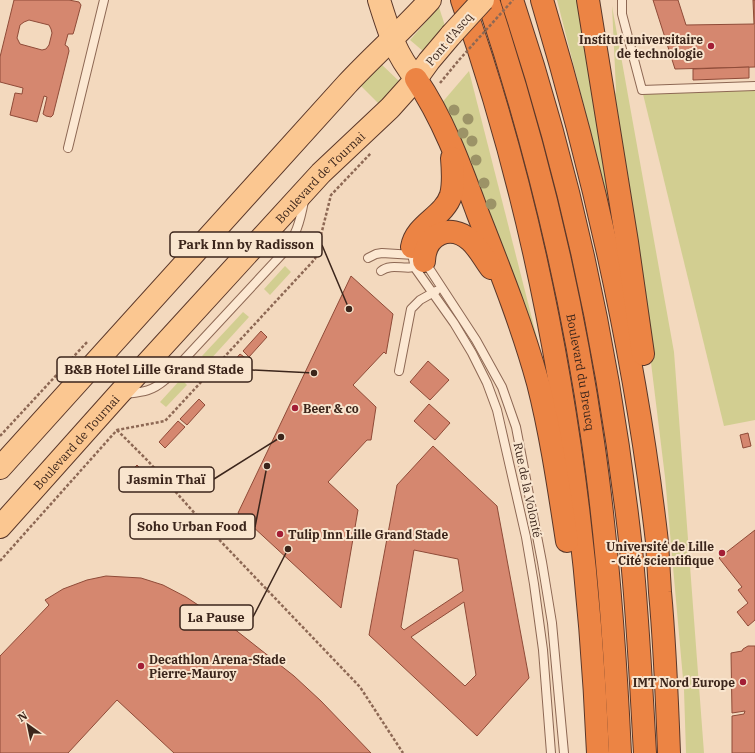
<svg xmlns="http://www.w3.org/2000/svg" width="755" height="753" font-family="'IBM Plex Serif',serif">
  <rect width="100%" height="100%" fill="#f3d9be"/>
  <g fill="#d2ce91">
    <polygon points="557,0 581,0 616,211 611,212"/>
    <polygon points="612,6 674,352 704,753 686,753 684,690 665,477 641,281 613,105 616,90"/>
    <polygon points="439,7 445,26 423,51 410,40"/>
    <polygon points="378,61 403,85 382,107 357,82"/>
    <polygon points="469,71 540,350 537,352 440,105"/>
    <polygon points="755,86 755,420 724,426 642,90"/>
    <polygon points="285,266 291,272 270,295 264,289"/>
    <polygon points="243,312 249,317 208,362 202,356"/>
    <polygon points="181,379 187,385 166,407 160,402"/>
  </g>
  <g fill="#d5876f" stroke="#8f4b38" fill-rule="evenodd">
    <path d="M14 0H69L79 2 81 5 74 31 73 34H68L65 45 68 47 69 51 53 115 51 117 46 116 43 114 47 97 44 96 37 122 10 115 15 93 22 94 23 88 0 82V57ZM29 20 49 25 51 29 52 33 49 45 46 49 42 50 20 44 17 38 20 25 24 22Z"/>
    <polygon points="653,0 678,0 686,25 754,24 753,0 755,0 755,67 675,69"/>
    <polygon points="749,67 749,78 693,80 693,69"/>
    <polygon points="351,276 393,314 386,354 384,352 353,385 376,407 371,440 367,440 328,482 358,510 341,608 238,513"/>
    <polygon points="261,331 267,337 249,357 243,351"/>
    <polygon points="240,354 247,359 228,380 222,374"/>
    <polygon points="428,361 449,380 430,400 410,382"/>
    <polygon points="199,399 205,405 187,425 180,419"/>
    <polygon points="429,404 450,423 435,440 414,421"/>
    <polygon points="178,421 185,427 165,448 159,442"/>
    <polygon points="748,433 751,446 743,448 740,435"/>
    <path d="M433 446 497 506 529 678 477 736 369 635 397 485ZM414 550 458 559 463 591 404 630 401 627ZM464 602 476 675 465 686 411 637Z"/>
    <polygon points="137,465 144,472 139,478 131,471"/>
    <polygon points="755,530 755,620 748,626 737,612 748,603 738,590 742,587 719,558"/>
    <polygon points="106,576 141,578 163,585 186,597 233,628 294,676 321,701 371,753 174,753 117,700 68,753 0,753 0,656 49,605 45,600 63,589 87,580"/>
    <polygon points="748,646 755,646 755,753 732,753 732,716 744,714 745,711 732,713 731,653 742,651 743,649"/>
  </g>
  <g fill="none" stroke-linecap="round" stroke-linejoin="round">
    <g stroke="#8d6854" stroke-width="10">
      <g id="lane">
        <polyline points="622,0 622,14 642,90 755,86"/>
        <polyline points="68,148 104,0"/>
        <polyline points="412,254 415,268 454,323 472,353 487,383 497,410 526,537 534,584 543,650 551,753"/>
        <polyline points="368,258 376,254 382,253 414,255"/>
        <polyline points="425,262 476,340 502,387 516,427 542,562 552,623 564,753"/>
        <path d="M381 271C392 262 408 272 419 265"/>
        <polyline points="399,371 411,309 420,300 436,291"/>
        <path d="M125 394C142 392 151 392 165 380L283 253C296 236 300 222 304 201"/>
      </g>
    </g>
    <g stroke="#5a3729" stroke-width="24">
      <g id="primary">
        <path d="M379 0C389 32 395 53 416 79"/>
        <path d="M0 468 347 84C374 55 404 29 430 0"/>
        <path id="s1" d="M0 527 118 395 321 173 390 108 416 79 429 61 451 35"/>
      </g>
    </g>
    <g stroke="#5a3729" stroke-width="24">
      <g id="highway">
        <path d="M462 0C547 241 587 498 598 753"/>
        <path id="s2" d="M488 0C535 142 572 294 593 442 608 545 615 649 620 753"/>
        <path d="M512 0C571 176 611 365 631 549 638 617 641 685 645 753"/>
        <path d="M542 0C595 177 636 358 657 542 658 558 659 575 660 592 665 645 667 699 669 753"/>
        <polyline points="588,0 627,242 643,354"/>
        <path d="M416 79C444 120 461 168 478 214 500 270 522 325 538 383 551 434 559 489 567 541"/>
        <path d="M412 247C416 224 444 217 451 195 454 184 453 170 452 158"/>
        <path d="M424 261C425 234 450 223 470 240 479 248 484 259 491 268"/>
      </g>
    </g>
    <g stroke="#8d6854" stroke-width="2.5" stroke-dasharray="3 2" stroke-linecap="butt">
      <polyline points="440,83 459,60"/>
      <polyline points="117,430 148,461 207,527 360,687 403,753"/>
      <polyline points="0,436 88,341"/>
      <polyline points="0,561 117,430 165,421 315,259 331,195 371,153"/>
    </g>
    <use href="#lane" stroke="#fce8d2" stroke-width="8"/>
    <use href="#primary" stroke="#fbc791" stroke-width="22"/>
    <use href="#highway" stroke="#ec8444" stroke-width="22"/>
    <g stroke="#5a3729" stroke-width="24" stroke-linecap="butt">
      <polyline id="primary-bridge" points="451,35 483,0"/>
    </g>
    <polyline stroke="#8d6854" stroke-width="2.5" stroke-dasharray="3 2" stroke-linecap="butt" points="459,60 513,0"/>
    <use href="#primary-bridge" stroke="#fbc791" stroke-width="22"/>
  </g>
  <g fill="#9c9367">
    <circle cx="454" cy="110" r="5.5"/>
    <circle cx="468" cy="119" r="5.5"/>
    <circle cx="463" cy="133" r="5.5"/>
    <circle cx="472" cy="141" r="5.5"/>
    <circle cx="476" cy="160" r="5.5"/>
    <circle cx="484" cy="183" r="5.5"/>
    <circle cx="491" cy="204" r="5.5"/>
  </g>
  <g fill="#a31e36" stroke="#f9e5ce" stroke-width="1.5">
    <circle cx="711" cy="46" r="4"/>
    <circle cx="295" cy="408" r="4"/>
    <circle cx="280" cy="534" r="4"/>
    <circle cx="722" cy="553" r="4"/>
    <circle cx="141" cy="666" r="4"/>
    <circle cx="743" cy="682" r="4"/>
  </g>
  <g text-anchor="middle" dominant-baseline="central" stroke-width="4" stroke-linejoin="round" paint-order="stroke">
    <g font-size="12" fill="#3b251b" stroke="#f9e5ce">
      <text transform="translate(449 39) rotate(-50)">Pont d'Ascq</text>
      <text stroke="none"><textPath href="#s1" startOffset="474">Boulevard de Tournai</textPath></text>
      <text stroke="none"><textPath href="#s2" startOffset="384">Boulevard du Breucq</textPath></text>
      <text stroke="none"><textPath href="#s1" startOffset="114">Boulevard de Tournai</textPath></text>
      <text transform="translate(528 490) rotate(78)">Rue de la Volonté</text>
    </g>
    <g font-size="12" font-weight="bold" fill="#3b251b" stroke="#f9e5ce" text-anchor="end">
      <text x="703" y="39">Institut universitaire<tspan x="703" dy="14">de technologie</tspan></text>
      <text x="303" y="408" text-anchor="start">Beer &amp; co</text>
      <text x="288" y="534" text-anchor="start">Tulip Inn Lille Grand Stade</text>
      <text x="714" y="546">Université de Lille<tspan x="714" dy="14">‐ Cité scientifique</tspan></text>
      <text x="149" y="659" text-anchor="start">Decathlon Arena-Stade<tspan x="149" dy="14">Pierre-Mauroy</tspan></text>
      <text x="735" y="682">IMT Nord Europe</text>
    </g>
  </g>
  <path fill="none" stroke="#3b251b" stroke-width="1.5" d="M349 309L322 245M314 373L252 370M281 437L214 479M267 466L255 527M288 549L253 617"/>
  <g fill="#3b251b" stroke="#f9e5ce" stroke-width="1.5">
    <circle cx="349" cy="309" r="4"/>
    <circle cx="314" cy="373" r="4"/>
    <circle cx="281" cy="437" r="4"/>
    <circle cx="267" cy="466" r="4"/>
    <circle cx="288" cy="549" r="4"/>
  </g>
  <g fill="#f9e5ce" stroke="#3b251b" stroke-width="1.5">
    <rect x="170" y="232" width="152" height="25" rx="4"/>
    <rect x="57" y="357" width="195" height="25" rx="4"/>
    <rect x="119" y="467" width="95" height="25" rx="4"/>
    <rect x="130" y="514" width="125" height="25" rx="4"/>
    <rect x="180" y="605" width="73" height="25" rx="4"/>
  </g>
  <g font-size="13" text-anchor="middle" font-weight="bold" fill="#3b251b">
    <text x="246" y="249">Park Inn by Radisson</text>
    <text x="154" y="374">B&amp;B Hotel Lille Grand Stade</text>
    <text x="166" y="484">Jasmin Thaï</text>
    <text x="192" y="531">Soho Urban Food</text>
    <text x="216" y="622">La Pause</text>
  </g>
  <g transform="translate(28 725) rotate(327)" stroke="#f9e5ce" stroke-width="3" paint-order="stroke">
  <path d="M0-3L7 15L0 10L-7 15Z" fill="#3b251b"/>
  <text y="-6" font-size="11" font-weight="bold" text-anchor="middle" fill="#3b251b">N</text>
  </g>
</svg>
